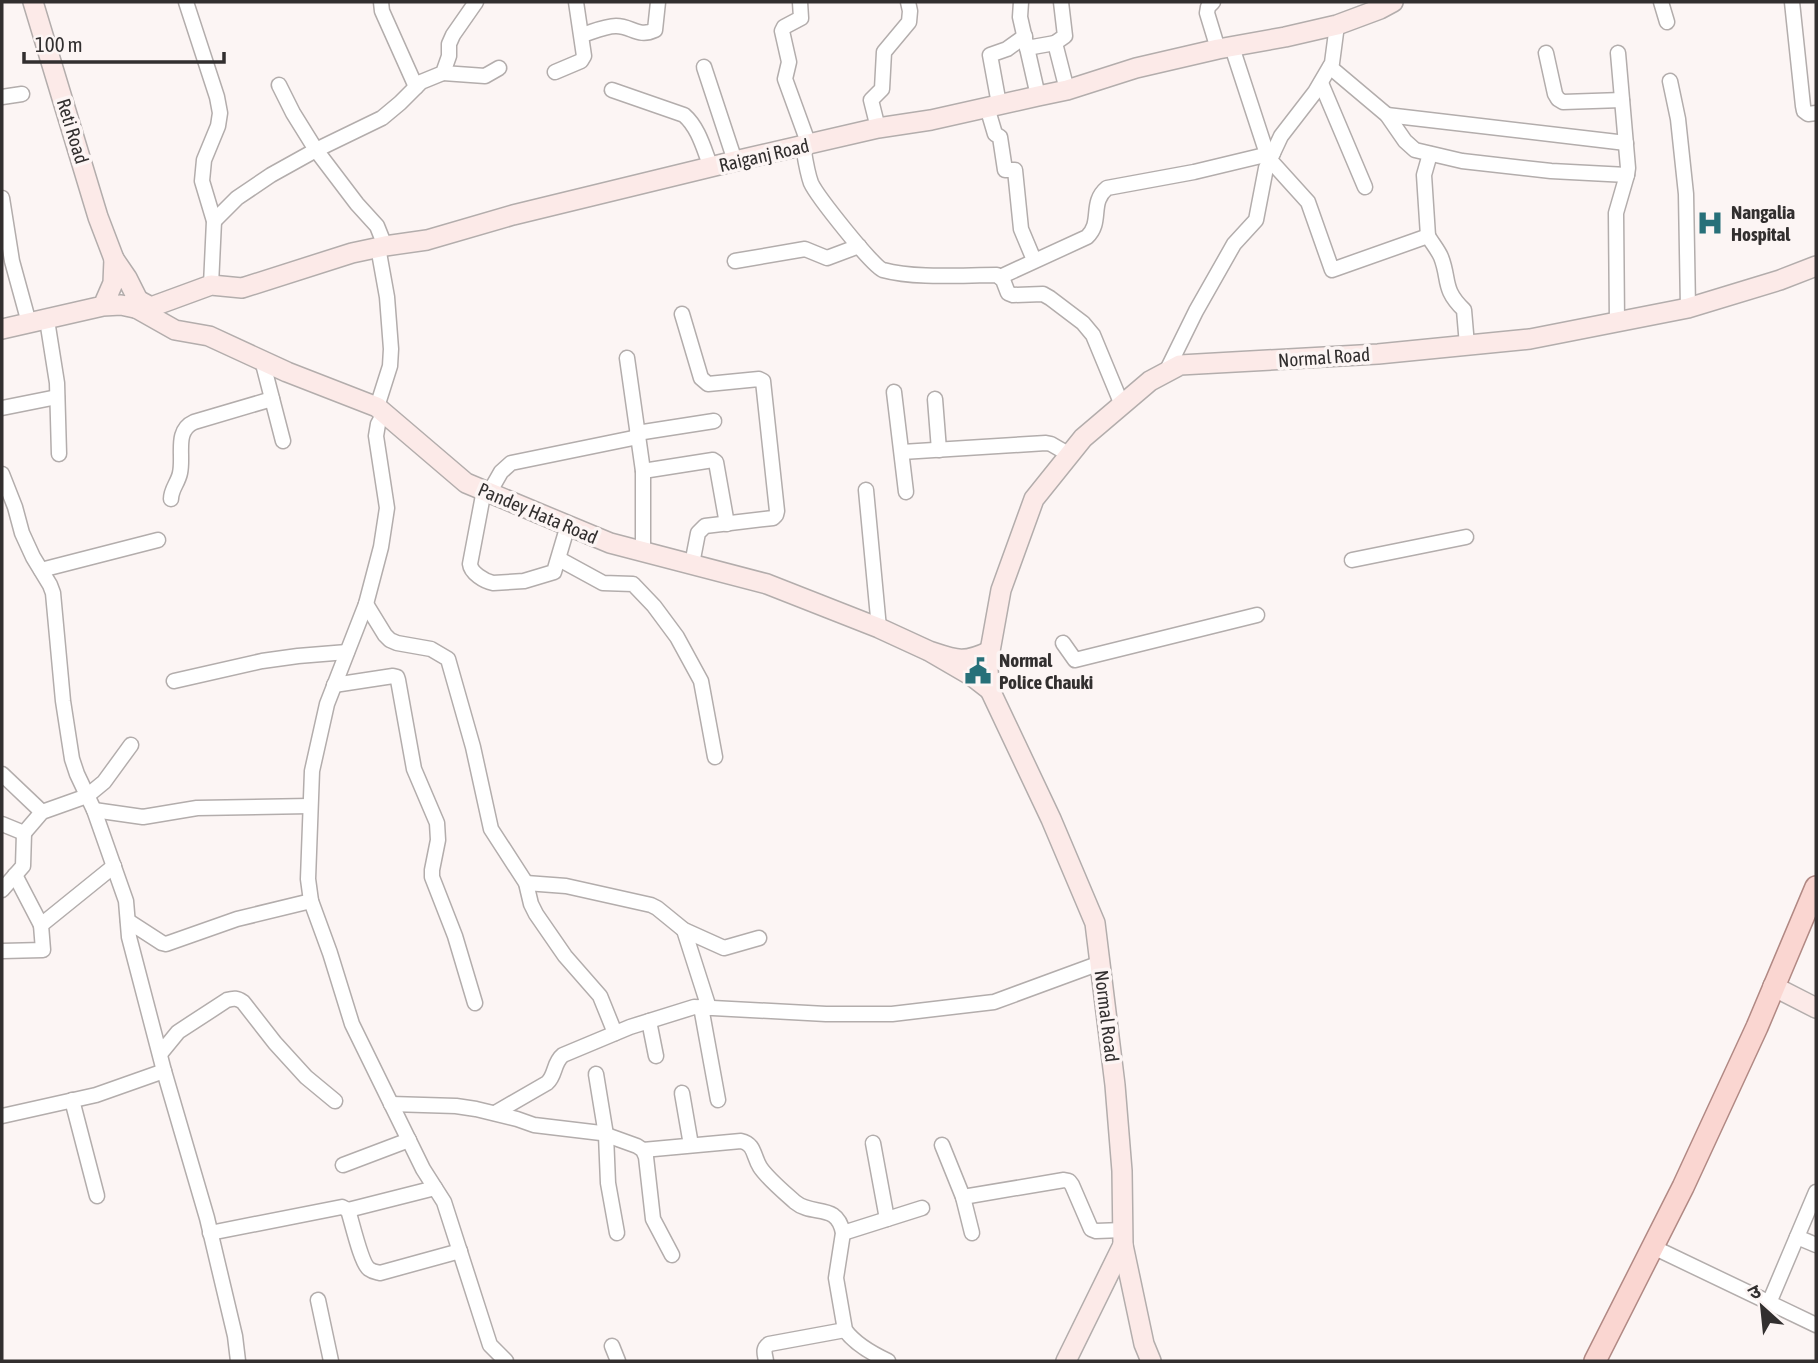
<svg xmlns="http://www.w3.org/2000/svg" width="1818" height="1363" font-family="'Asap Condensed','Noto Sans Devanagari',sans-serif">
  <rect width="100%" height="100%" fill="#fcf5f4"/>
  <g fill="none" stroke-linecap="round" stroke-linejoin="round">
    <g stroke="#b3adac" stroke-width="17">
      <g id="street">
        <polyline points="186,2 217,97 220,113 218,126 204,160 202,181 214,221 211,285"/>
        <polyline points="381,2 382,11 416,87"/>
        <polyline points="800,2 801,18 784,27 782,31 789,62 785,79 809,145"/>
        <polyline points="1021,2 1020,17 1038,96"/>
        <polyline points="1061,2 1065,36 1055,43 1067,90"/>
        <polyline points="1213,2 1208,7 1207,13 1218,49"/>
        <polyline points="1661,2 1667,22"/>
        <polyline points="1792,2 1803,106 1804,111 1808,114 1816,113"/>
        <path d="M582 35C592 32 605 26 616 26 632 26 638 38 655 30L658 2"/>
        <polyline points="1232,47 1267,154"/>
        <polyline points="1027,48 1055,43"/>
        <polyline points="1546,53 1555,94 1558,99 1563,102 1622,100"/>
        <polyline points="704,67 735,161"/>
        <polyline points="1330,67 1387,115 1405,141 1415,150 1462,161 1551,171 1627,175"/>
        <polyline points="555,72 581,61 584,56 576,2"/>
        <polyline points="443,73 485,76 499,68"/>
        <polyline points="1670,81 1678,119 1686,194 1688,308"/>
        <polyline points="1321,83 1365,187"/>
        <polyline points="279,85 293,113 316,150 357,204 377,226 385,246"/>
        <path d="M612 90 684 115C699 128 704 150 711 167"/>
        <polyline points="2,97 22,94"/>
        <polyline points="999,104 990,55 1007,49 1025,36"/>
        <polyline points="987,107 995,134 1000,137 1005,170 1015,170 1021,229 1034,260"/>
        <polyline points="1387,115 1626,143"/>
        <polyline points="878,128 871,100 882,89 884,52 909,22 910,11 908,2"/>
        <path d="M803 146C805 158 807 172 811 183 817 196 873 267 883 270 916 279 962 275 997 275L1003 280 1008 293 1013 295 1043 294 1050 298 1083 323 1093 335 1122 405"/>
        <path d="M1270 160 1308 202 1332 270 1428 236C1432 243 1438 250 1441 257 1450 280 1442 289 1464 310L1467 345"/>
        <polyline points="2,198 12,261 29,323"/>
        <polyline points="214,221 237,198 271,175 316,150 382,118 400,103 421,82 443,73 449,56 449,44 453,35 476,2"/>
        <polyline points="1428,236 1424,175 1430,154"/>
        <polyline points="735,261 805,249 827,258 859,246"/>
        <path d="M1000 277 1087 237C1103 222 1089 203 1107 188L1194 172 1273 153"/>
        <polyline points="682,314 701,378 708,384 759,379 763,381 777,511 776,515 773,518 705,526 698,533 692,564"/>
        <polyline points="47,320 57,383 59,454"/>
        <polyline points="1617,323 1616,213 1627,175 1628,168 1618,53"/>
        <polyline points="627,358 643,471 643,551"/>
        <polyline points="262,360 283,441"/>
        <polyline points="1166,372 1196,311 1234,244 1256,220 1266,168 1281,136 1315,92 1332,63 1337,25"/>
        <polyline points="894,392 906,492"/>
        <polyline points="935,399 939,450"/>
        <polyline points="377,407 390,366 391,349 387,297 378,247"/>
        <polyline points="2,408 57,397"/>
        <polyline points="384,413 378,424 376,436 387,508 381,547 366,604 327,704 312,771 308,879 311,901 330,953 352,1024 423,1169 444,1202 490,1345 506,1361"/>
        <polyline points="637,433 714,421"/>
        <polyline points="902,452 1046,443 1051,444 1070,455"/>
        <polyline points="643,471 713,460 716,462 727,524"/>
        <polyline points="2,474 15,507 22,533 33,557 50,585 53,593 63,701 72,759 77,774 94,810 126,901 129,937 164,1071 207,1218 235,1336 238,1361"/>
        <path d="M484 490 470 564C471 573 484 581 493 583L524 581 554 572 568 525"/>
        <polyline points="866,490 879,628"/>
        <polyline points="489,493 501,472 511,463 638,437"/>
        <path d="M171 499C171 489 178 483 180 473 184 455 174 431 194 422L272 399"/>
        <polyline points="559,559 603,583 633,584 654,606 677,637 701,681 715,757"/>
        <polyline points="1352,560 1466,537"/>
        <polyline points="41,570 158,540"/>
        <polyline points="366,604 385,635 390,640 397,643 431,649 448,659 473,747 491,829 526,883 531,904 536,914 565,956 600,996 615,1033"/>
        <polyline points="1063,643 1075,660 1257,615"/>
        <polyline points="174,681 262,661 298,656 347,652"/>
        <polyline points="334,685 393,676 397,677 398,680 414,769 437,823 438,840 432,870 432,877 455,936 475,1003"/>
        <polyline points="2,774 42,812"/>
        <polyline points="94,810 143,817 197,808 310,806"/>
        <polyline points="2,824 24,833 42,812 87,796 104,782 131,745"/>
        <polyline points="15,875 41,925"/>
        <polyline points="526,883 566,886 651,905 657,908 684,930 724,948 759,938"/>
        <polyline points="2,890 23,866 24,833"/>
        <polyline points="128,921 162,943 166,944 237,919 311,901"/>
        <polyline points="684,930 709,1008"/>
        <polyline points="2,951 43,950 41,925 114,866"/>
        <polyline points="701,1007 718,1100"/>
        <polyline points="649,1021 656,1056"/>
        <path d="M160 1054 178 1032 227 1000C234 998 237 998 243 1002L275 1043 306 1077 335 1101"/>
        <polyline points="596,1074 606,1135 608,1183 617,1233"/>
        <polyline points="682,1093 691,1145"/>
        <polyline points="72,1100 97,1196"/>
        <polyline points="391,1104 456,1106 476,1109 517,1119 534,1125 601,1133 637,1146 643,1150 646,1157 653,1219 672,1255"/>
        <path d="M495 1113 547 1083C556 1075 553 1063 563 1055L630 1027 694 1007 826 1014H892L994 1002 1100 963"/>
        <polyline points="2,1116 96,1095 164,1071"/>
        <polyline points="873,1143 887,1219"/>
        <polyline points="942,1145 963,1197 972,1233"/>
        <path d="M643 1150 741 1141C755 1144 753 1156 760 1167 767 1178 785 1193 795 1202 813 1217 837 1202 843 1233L836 1278 845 1330C855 1344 873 1354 888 1361"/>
        <polyline points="343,1165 409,1140"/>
        <polyline points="963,1197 1064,1180 1069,1181 1072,1185 1091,1229 1096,1231 1123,1230"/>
        <polyline points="348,1210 435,1188"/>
        <path d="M210 1233 342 1207 348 1210C352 1222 361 1263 369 1269 373 1272 376 1272 380 1273L460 1251"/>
        <polyline points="843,1233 922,1208"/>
        <polyline points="1797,1237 1816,1245"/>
        <polyline points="1653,1247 1816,1325"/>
        <polyline points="318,1300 331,1361"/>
        <polyline points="1769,1303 1816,1192"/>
        <polyline points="612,1346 618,1361"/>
        <path d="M766 1361C765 1354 762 1349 769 1344L845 1330"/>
      </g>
    </g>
    <g stroke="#b3adac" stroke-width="22">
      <g id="secondary">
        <polyline points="33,2 98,217 114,259"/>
        <polyline points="138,300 151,307 211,285 242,288 352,253 385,246 427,240 513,215 735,161 878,128 931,120 1038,96 1067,90 1136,68 1218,49 1285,37 1337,25 1380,9 1393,2"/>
        <path d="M136 308 175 330 209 336 287 372 377 407 466 483 610 543 767 584 879 628 929 651 972 676 990 690 988 670 990 651C963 664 956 660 929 651"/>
        <polyline points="2,329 103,306 121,305 135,308 138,300 127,278 114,259 113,283 103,306"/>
        <polyline points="990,651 1001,590 1034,499 1083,438 1150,381 1180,365 1378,354 1530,339 1688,308 1780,280 1816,266"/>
        <polyline points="990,690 1051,819 1095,923 1115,1085 1122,1171 1123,1245 1144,1344 1151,1361"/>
        <polyline points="1773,986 1816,1008"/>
        <polyline points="1066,1361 1123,1245"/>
      </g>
    </g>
    <g stroke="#b18984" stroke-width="24">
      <polyline id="primary" points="1595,1361 1683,1187 1757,1027 1816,887"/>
    </g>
    <use href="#street" stroke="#fff" stroke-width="14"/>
    <use href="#secondary" stroke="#fceae8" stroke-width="19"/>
    <use href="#primary" stroke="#fad6d1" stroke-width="21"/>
  </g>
  <defs>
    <g id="hospital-bare" transform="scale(2.1)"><path d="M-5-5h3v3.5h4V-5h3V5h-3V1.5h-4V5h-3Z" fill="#277079" stroke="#fcf5f4" stroke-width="2.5" paint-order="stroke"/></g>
    <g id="civic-bare" transform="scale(2.1)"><path d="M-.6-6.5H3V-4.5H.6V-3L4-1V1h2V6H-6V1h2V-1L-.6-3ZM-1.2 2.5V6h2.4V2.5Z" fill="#277079" stroke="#fcf5f4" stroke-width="2.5" paint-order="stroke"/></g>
  </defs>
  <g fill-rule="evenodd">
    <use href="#hospital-bare" x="1710" y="223"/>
    <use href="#civic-bare" x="978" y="671"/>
  </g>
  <g text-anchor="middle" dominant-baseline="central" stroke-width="7" stroke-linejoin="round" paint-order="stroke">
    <g font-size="19" fill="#322f2f" stroke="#fcf5f4">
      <text transform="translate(73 131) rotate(73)">Reti Road</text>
      <text transform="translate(764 155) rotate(-13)">Raiganj Road</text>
      <text transform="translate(1324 357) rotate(-4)">Normal Road</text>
      <text transform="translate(538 513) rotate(23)">Pandey Hata Road</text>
      <text transform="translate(1107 1016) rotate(83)">Normal Road</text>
    </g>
    <g font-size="19" font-weight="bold" fill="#322f2f" stroke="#fcf5f4" text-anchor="start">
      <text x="1731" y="212">Nangalia<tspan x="1731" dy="22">Hospital</tspan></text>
      <text x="999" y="660">Normal<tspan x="999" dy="22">Police Chauki</tspan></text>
    </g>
  </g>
  <rect width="1818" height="1363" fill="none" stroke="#322f2f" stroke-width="7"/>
  <g transform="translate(1762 1307) rotate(333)" stroke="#fcf5f4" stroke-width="5" paint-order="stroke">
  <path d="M0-5L12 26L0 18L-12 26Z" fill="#322f2f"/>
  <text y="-10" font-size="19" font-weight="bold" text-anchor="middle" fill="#322f2f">उ</text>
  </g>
  <path d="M24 52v10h200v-10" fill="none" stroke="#322f2f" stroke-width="3.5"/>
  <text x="35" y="52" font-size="21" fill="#322f2f" stroke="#fcf5f4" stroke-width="5" paint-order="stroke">100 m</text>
</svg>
